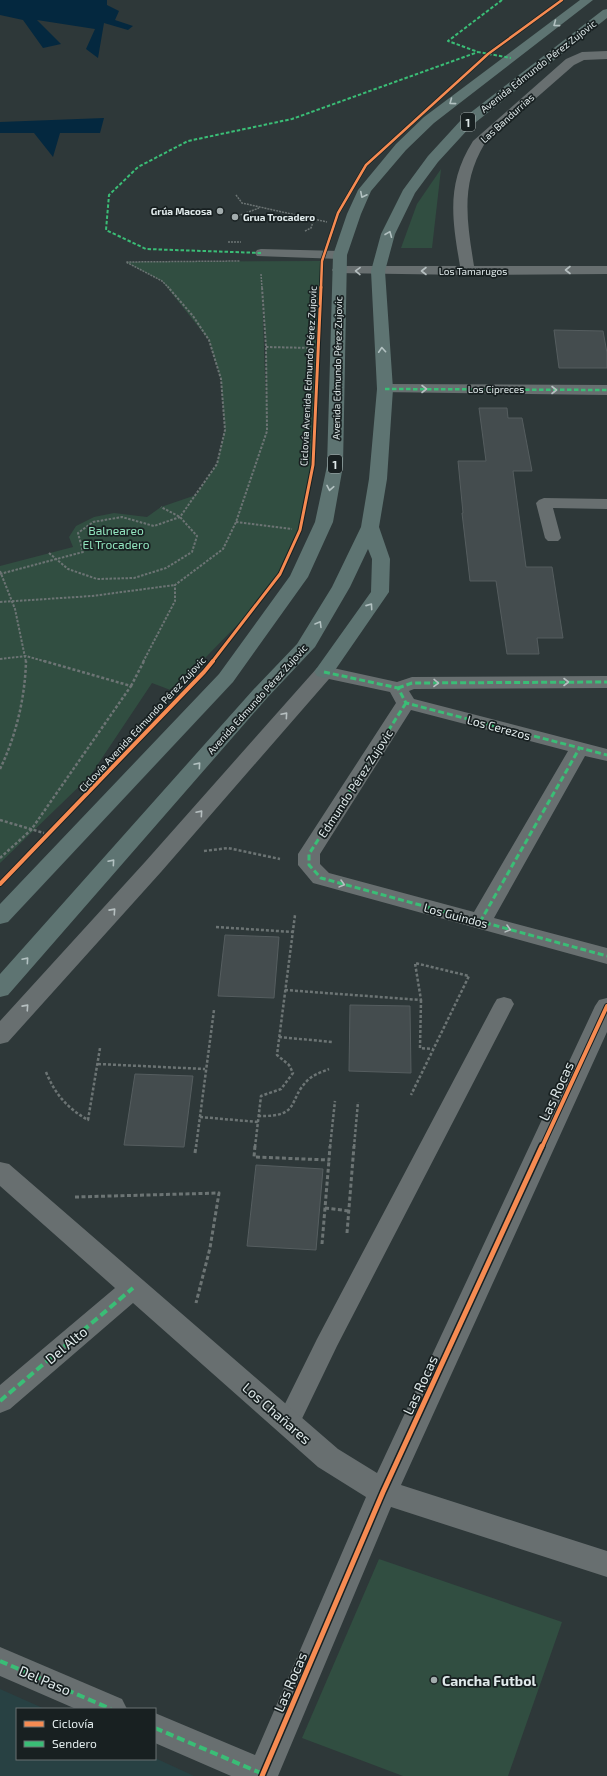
<svg xmlns="http://www.w3.org/2000/svg" width="607" height="1776" font-family="'Exo 2',sans-serif">
  <rect width="100%" height="100%" fill="#2e3839"/>
  <polygon fill="#284143" points="0,1689 45,1709 17,1709 17,1759 155,1758 194,1776 0,1776"/>
  <g fill="#314e41" fill-rule="evenodd">
    <polygon points="441,169 432,248 401,248 417,204"/>
    <path d="M322 261 313 465 300 530 280 574 242 620 173 691 152 683 90 776 0 863V566L73 547 69 537 76 526 94 517 114 513 147 517 161 507 196 495 217 464 225 430 221 379 209 340 162 281 126 262ZM262 288 266 347V405L262 289Z"/>
    <polygon points="379,1559 562,1622 508,1776 403,1776 302,1738"/>
  </g>
  <g fill="#04283f">
    <polygon points="0,0 107,0 107,5 119,11 115,20 133,26 128,30 104,23 98,58 86,49 95,29 37,20 61,44 43,48 23,20 0,15"/>
    <polygon points="104,118 100,133 60,133 53,157 34,133 0,133 0,122"/>
  </g>
  <g fill="#444c4e" stroke="#555d5f">
    <polygon points="554,330 603,331 607,353 607,368 559,368"/>
    <polygon points="479,408 507,408 508,418 522,418 532,471 513,471 526,567 552,567 563,638 537,638 539,654 507,654 496,581 470,581 462,513 463,513 458,461 486,461"/>
    <polygon points="225,935 279,937 274,998 218,996"/>
    <polygon points="350,1005 410,1006 411,1073 349,1071"/>
    <polygon points="135,1074 193,1076 184,1147 124,1145"/>
    <polygon points="256,1165 323,1169 316,1250 247,1246"/>
  </g>
  <g fill="none" stroke-linecap="round" stroke-linejoin="round">
    <g stroke="#6c7474" stroke-width="1.5" stroke-dasharray="2 1" stroke-linecap="butt">
      <polyline points="236,195 242,203 327,222"/>
      <polyline points="235,217 259,208"/>
      <polyline points="305,231 311,228 314,219"/>
      <polyline points="228,242 241,242"/>
      <polyline points="261,274 262,288"/>
      <polyline points="169,288 162,281 126,262 240,261"/>
    </g>
    <g stroke="#6c7474" stroke-width="2" stroke-dasharray="2.5 1.5" stroke-linecap="butt">
      <polyline points="266,347 314,348"/>
      <polyline points="236,522 292,529"/>
      <polyline points="49,553 68,569 97,579 134,578 166,568 192,552 197,536 180,517 161,507"/>
      <polyline points="0,571 15,609 26,662"/>
      <polyline points="0,574 83,552 78,533 93,522 122,517 154,526 180,517 217,464 225,430 221,379 209,340 193,316 168,287"/>
      <polyline points="0,602 92,596 175,585"/>
      <polyline points="0,659 26,656 47,662"/>
      <polyline points="143,662 175,601 175,585 223,549 236,522 267,431 266,347 262,287"/>
    </g>
    <g stroke="#6c7474" stroke-width="2.5" stroke-dasharray="3 2" stroke-linecap="butt">
      <polyline points="131,686 144,661"/>
      <path d="M0 769C16 736 25 698 26 661"/>
      <polyline points="0,820 44,833"/>
      <polyline points="204,851 228,848 280,859"/>
      <polyline points="0,858 31,830 131,686 44,661"/>
      <polyline points="216,927 293,932"/>
      <polyline points="285,990 421,1000 415,963 469,976 411,1095"/>
      <polyline points="421,1000 420,1048 433,1049"/>
      <polyline points="279,1037 332,1042"/>
      <polyline points="98,1064 205,1069"/>
      <path d="M46 1072C55 1094 67 1108 88 1120L100 1048"/>
      <path d="M258 1116C303 1117 286 1100 309 1079 315 1074 322 1072 329 1069"/>
      <polyline points="200,1117 258,1122"/>
      <polyline points="196,1147 214,1010"/>
      <polyline points="255,1147 261,1096 281,1089 293,1073 289,1065 277,1055 295,915"/>
      <polyline points="330,1147 335,1101"/>
      <polyline points="354,1147 358,1102"/>
    </g>
    <g stroke="#6c7474" stroke-width="3" stroke-dasharray="4 2.5" stroke-linecap="butt">
      <polyline points="255,1146 254,1157 329,1160 330,1146"/>
      <polyline points="195,1153 196,1146"/>
      <polyline points="75,1197 219,1193 210,1248 196,1303"/>
      <polyline points="325,1208 349,1211"/>
      <polyline points="347,1233 354,1146"/>
      <polyline points="322,1244 329,1160"/>
    </g>
    <g fill="#686f70" fill-rule="evenodd">
      <polygon points="261,249 340,251 346,255 340,259 257,256 255,253 257,250"/>
      <polygon points="544,498 607,499 607,509 553,508 561,538 558,541 548,541 545,538 536,503 539,500"/>
      <polygon points="504,997 511,999 514,1004 337,1346 297,1429 288,1432 279,1429 276,1422 317,1339 494,1004 497,999"/>
    </g>
    <g fill="#686f70" fill-rule="evenodd">
      <path d="M607 51V59L584 60 574 65 485 143C460 184 467 221 474 266H607V274L468 275 334 273 332 270 334 267 339 266H460C452 218 446 184 473 141L566 59 582 52Z"/>
      <polygon points="385,384 607,385 607,395 379,392 377,389 379,386"/>
      <path d="M324 666 397 682 412 677 607 676V688L414 689 409 691 414 699 607 749V761L585 756 494 918 607 948V964L313 883 298 865V854L396 703 390 692 329 679 161 872 8 1042 0 1044V1021L145 862 317 668ZM411 710 568 751 474 912 329 873 320 864V854Z"/>
      <polygon points="607,998 607,1032 401,1485 607,1551 607,1577 391,1507 278,1776 231,1776 155,1743 155,1713 255,1755 366,1497 318,1467 133,1303 10,1409 0,1413 0,1385 115,1288 0,1186 0,1162 9,1164 338,1449 377,1473 595,1006 599,1000"/>
      <polygon points="0,1647 122,1699 127,1709 76,1709 0,1676"/>
    </g>
    <g fill="#5e7472" fill-rule="evenodd">
      <polygon points="580,0 593,0 434,123 406,150 371,191 361,214 347,255 343,466 333,522 308,577 233,682 8,922 0,924 0,904 219,674 290,576 315,522 327,466 333,255 347,214 358,190 396,144 424,117"/>
      <polygon points="607,9 607,18 471,126 438,162 415,193 395,234 385,271 393,389 387,479 379,527 390,559 389,592 331,676 324,678 317,676 314,672 371,592 372,559 368,549 350,587 315,647 267,698 8,995 0,997 0,974 253,690 297,644 332,587 361,527 369,479 377,389 371,271 381,234 403,190 428,156 461,120 603,10"/>
    </g>
    <g stroke="#3abd76" stroke-width="2" stroke-dasharray="3.5 2" stroke-linecap="butt">
      <polyline points="502,0 448,41 478,52 511,58"/>
      <polyline points="261,253 146,249 106,230 109,195 138,167 188,141 292,119 478,52"/>
    </g>
    <polyline stroke="#3abd76" stroke-width="2.5" stroke-dasharray="4.5 2.5" stroke-linecap="butt" points="385,389 607,390"/>
    <g stroke="#3abd76" stroke-width="3" stroke-dasharray="6 3" stroke-linecap="butt">
      <polyline points="324,672 398,688 406,703 607,755"/>
      <polyline points="398,688 412,683 607,682"/>
      <polyline points="406,703 309,854 309,865 321,878 607,956"/>
      <polyline points="480,922 579,749"/>
    </g>
    <g stroke="#3abd76" stroke-width="4" stroke-dasharray="8 4" stroke-linecap="butt">
      <polyline points="0,1401 133,1288"/>
      <polyline points="0,1661 111,1709"/>
      <polyline points="155,1728 263,1774"/>
    </g>
    <g stroke="#182021" stroke-width="4">
      <polyline id="cycleway-far3" points="321,288 322,261 338,213 366,165 488,54 562,0"/>
    </g>
    <g stroke="#182021" stroke-width="5">
      <polyline id="cycleway-far2" points="212,662 280,574 300,530 313,465 321,287"/>
    </g>
    <g stroke="#182021" stroke-width="6">
      <g id="cycleway-far1">
        <polyline points="0,884 204,672 213,661"/>
        <polyline points="542,1147 607,1006"/>
      </g>
    </g>
    <g stroke="#182021" stroke-width="8">
      <polyline id="cycleway" points="262,1776 383,1492 542,1146"/>
    </g>
    <use href="#cycleway-far3" stroke="#f68b52" stroke-width="2.5"/>
    <use href="#cycleway-far2" stroke="#f68b52" stroke-width="3"/>
    <use href="#cycleway-far1" stroke="#f68b52" stroke-width="4"/>
    <use href="#cycleway" stroke="#f68b52" stroke-width="5"/>
  </g>
  <defs><path id="oneway-chevron" d="M-2-3.5L2.5 0L-2 3.5" fill="none" stroke-width="1.6" stroke-linecap="round" stroke-linejoin="round"/></defs>
  <g stroke="#b2c1c1">
    <use href="#oneway-chevron" transform="translate(556 24) rotate(143)"/>
    <use href="#oneway-chevron" transform="translate(452 102) rotate(143)"/>
    <use href="#oneway-chevron" transform="translate(363 195) rotate(117)"/>
    <use href="#oneway-chevron" transform="translate(389 234) rotate(-68)"/>
    <use href="#oneway-chevron" transform="translate(382 350) rotate(-94)"/>
    <use href="#oneway-chevron" transform="translate(330 488) rotate(101)"/>
    <use href="#oneway-chevron" transform="translate(370 606) rotate(-55)"/>
    <use href="#oneway-chevron" transform="translate(319 624) rotate(-59)"/>
    <use href="#oneway-chevron" transform="translate(198 765) rotate(-49)"/>
    <use href="#oneway-chevron" transform="translate(112 862) rotate(-49)"/>
    <use href="#oneway-chevron" transform="translate(26 960) rotate(-49)"/>
  </g>
  <g stroke="#b6bfc0">
    <use href="#oneway-chevron" transform="translate(568 270) rotate(180)"/>
    <use href="#oneway-chevron" transform="translate(358 271) rotate(-179)"/>
    <use href="#oneway-chevron" transform="translate(424 271) rotate(180)"/>
    <use href="#oneway-chevron" transform="translate(424 389)"/>
    <use href="#oneway-chevron" transform="translate(554 390)"/>
    <use href="#oneway-chevron" transform="translate(566 682)"/>
    <use href="#oneway-chevron" transform="translate(436 683) rotate(1)"/>
    <use href="#oneway-chevron" transform="translate(285 715) rotate(-49)"/>
    <use href="#oneway-chevron" transform="translate(200 813) rotate(-49)"/>
    <use href="#oneway-chevron" transform="translate(342 884) rotate(15)"/>
    <use href="#oneway-chevron" transform="translate(113 911) rotate(-48)"/>
    <use href="#oneway-chevron" transform="translate(508 929) rotate(15)"/>
    <use href="#oneway-chevron" transform="translate(26 1007) rotate(-48)"/>
  </g>
  <g fill="#a2acad" stroke="#182021" stroke-width="1.5">
    <circle cx="220" cy="211" r="4"/>
    <circle cx="235" cy="217" r="4"/>
    <circle cx="434" cy="1680" r="4"/>
  </g>
  <g text-anchor="middle" dominant-baseline="central" stroke-width="3.5" stroke-linejoin="round" paint-order="stroke">
    <g font-size="10" fill="#e0eaeb" stroke="#182021">
      <text transform="translate(538 66) rotate(-38)">Avenida Edmundo Pérez Zujovic</text>
      <text transform="translate(507 118) rotate(-42)">Las Bandurrias</text>
      <text x="473" y="271">Los Tamarugos</text>
      <text transform="translate(337 368) rotate(-89)">Avenida Edmundo Pérez Zujovic</text>
      <text transform="translate(308 376) rotate(-87)">Ciclovía Avenida Edmundo Pérez Zujovic</text>
      <text x="496" y="389">Los Cipreces</text>
      <text transform="translate(257 699) rotate(-48)">Avenida Edmundo Pérez Zujovic</text>
      <text transform="translate(142 724) rotate(-47)">Ciclovía Avenida Edmundo Pérez Zujovic</text>
    </g>
    <g font-size="10" font-weight="bold" fill="#e0eaeb" stroke="#182021" text-anchor="end">
      <text x="212" y="211">Grúa Macosa</text>
      <text x="243" y="217" text-anchor="start">Grua Trocadero</text>
    </g>
    <g fill="#182021" stroke="#a4adae" stroke-width="1">
      <rect x="461" y="113" width="14" height="18" rx="3"/>
      <rect x="328" y="455" width="14" height="18" rx="3"/>
    </g>
    <g font-size="11" font-weight="bold" fill="#e0eaeb">
      <text x="468" y="122">1</text>
      <text x="335" y="464">1</text>
    </g>
    <g font-size="12" fill="#92e4be" stroke="#182021">
      <text x="116" y="530">Balneareo<tspan x="116" dy="14">El Trocadero</tspan></text>
    </g>
    <g font-size="12" fill="#e0eaeb" stroke="#182021">
      <text transform="translate(499 727) rotate(15)">Los Cerezos</text>
      <text transform="translate(355 783) rotate(-57)">Edmundo Pérez Zujovic</text>
      <text transform="translate(456 915) rotate(15)">Los Guindos</text>
    </g>
    <g font-size="14" fill="#e0eaeb" stroke="#182021">
      <text transform="translate(556 1091) rotate(-65)">Las Rocas</text>
      <text transform="translate(66 1345) rotate(-40)">Del Alto</text>
      <text transform="translate(420 1385) rotate(-65)">Las Rocas</text>
      <text transform="translate(277 1413) rotate(41)">Los Chañares</text>
      <text transform="translate(45 1680) rotate(23)">Del Paso</text>
      <text transform="translate(290 1682) rotate(-67)">Las Rocas</text>
    </g>
    <g font-size="14" font-weight="bold" fill="#e0eaeb" stroke="#182021" text-anchor="start">
      <text x="442" y="1680">Cancha Futbol</text>
    </g>
  </g>
  <rect x="16" y="1708" width="140" height="52" fill="#182021" stroke="#687172"/>
  <rect x="24" y="1721" width="20" height="6" fill="#f68b52" stroke="#687172"/>
  <text x="52" y="1728" font-size="12" fill="#e0eaeb">Ciclovía</text>
  <rect x="24" y="1741" width="20" height="6" fill="#3abd76" stroke="#687172"/>
  <text x="52" y="1748" font-size="12" fill="#e0eaeb">Sendero</text>
</svg>
